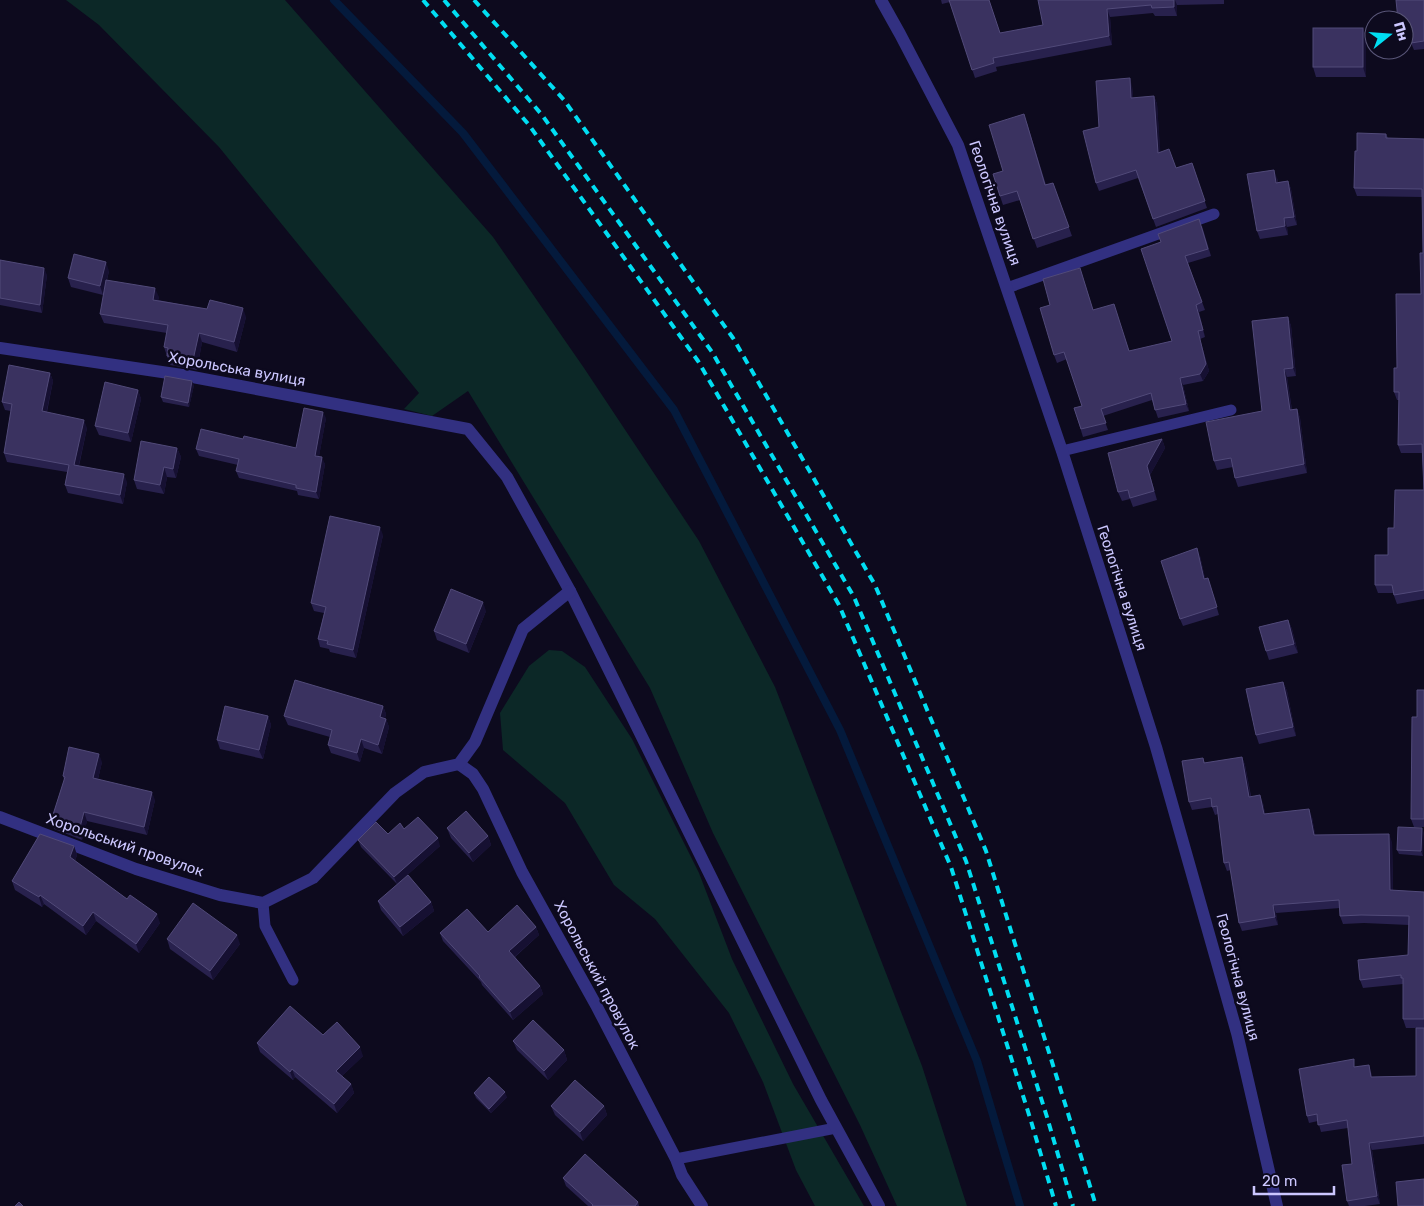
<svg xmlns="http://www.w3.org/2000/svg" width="1424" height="1206" font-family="Rubik,sans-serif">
  <rect width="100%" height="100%" fill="#0d0a1e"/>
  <g fill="#0c2827">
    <polygon points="66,0 285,0 493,237 584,368 699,541 775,687 922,1066 967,1206 897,1206 860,1125 713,833 650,688 468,391 432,416 404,409 419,393 219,147 99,25"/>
    <polygon points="549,650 562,651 585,667 632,739 699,873 732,959 793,1084 864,1206 815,1206 796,1170 763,1082 729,1013 655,919 614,885 565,803 503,750 500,713 529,666"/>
  </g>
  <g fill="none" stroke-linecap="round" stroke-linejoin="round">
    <polyline stroke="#041a3c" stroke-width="8" points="334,0 463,133 674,410 840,730 977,1061 1020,1206"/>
    <g stroke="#323081" stroke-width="11">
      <polyline points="1007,288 1214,214"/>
      <polyline points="1062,451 1231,410"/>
      <polyline points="263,903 265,926 293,980"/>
      <polyline points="676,1159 836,1128"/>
    </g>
    <g stroke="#323081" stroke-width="12">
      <polyline points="0,348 182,375 468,429 507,477 570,591 821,1100 879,1206"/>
      <polyline points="459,764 473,774 483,789 522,872 596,1005 676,1159 682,1175 702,1206"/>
      <polyline points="0,817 136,869 220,895 263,903 313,878 395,793 424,772 459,764 475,742 523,629 570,591"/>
    </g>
    <polyline stroke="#323081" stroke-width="12" points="881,0 900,34 958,145 1062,451 1156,747 1237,1033 1277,1206"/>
    <g stroke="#00def2" stroke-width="4" stroke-dasharray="8 6" stroke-linecap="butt">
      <polyline points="423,0 529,125 698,361 839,605 951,867 1031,1121 1056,1206"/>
      <polyline points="444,0 542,115 712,352 854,597 966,861 1047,1117 1073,1206"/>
      <polyline points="474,0 564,100 733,338 875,585 986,851 1067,1110 1096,1206"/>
    </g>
  </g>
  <g fill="#28214d">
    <polygon points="941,0 989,0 1000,33 1043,25 1038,0 1224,0 1224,4 1177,5 1177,16 1155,16 1153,13 1110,17 1112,45 996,67 997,71 975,78 950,2 942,4"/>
    <polygon points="1424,0 1424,49 1414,50 1411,43 1404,44 1404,20"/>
    <polygon points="1363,28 1366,38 1366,77 1316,77 1313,67"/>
    <polygon points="1132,86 1133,98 1154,96 1157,104 1160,152 1176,168 1192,163 1207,208 1156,227 1138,178 1099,191 1096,183 1099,127"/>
    <polygon points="1027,123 1046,185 1053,183 1072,236 1037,248 1020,200 1003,205 1000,196 1003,171"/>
    <polygon points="1386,134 1388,138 1424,139 1424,599 1397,604 1393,593 1378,593 1375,585 1388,555 1394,528 1424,490 1422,453 1401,453 1398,445 1399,400 1397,400 1394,392 1397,368 1421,294 1423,253 1422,197 1357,196 1354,188 1357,151"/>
    <polygon points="1277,178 1278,182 1288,181 1291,189 1297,225 1287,227 1288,235 1260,239 1257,231"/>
    <polygon points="1202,226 1211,256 1188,263 1205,310 1199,312 1205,337 1200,339 1209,371 1203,381 1183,385 1189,411 1158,418 1152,400 1103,416 1108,430 1083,437 1074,408 1082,406 1067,359 1057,363 1054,355 1050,305 1080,268 1093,310 1129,351 1172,341 1161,242"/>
    <polygon points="0,260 47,275 42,313 0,305"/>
    <polygon points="109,271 107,280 159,297 158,300 246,317 237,352 202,342 197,370 170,365 164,347 167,333 104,323 100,314 105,289 103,295 71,287 68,278"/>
    <polygon points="1288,317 1291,326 1296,376 1287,377 1292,410 1297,409 1300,418 1307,473 1238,487 1235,478 1233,467 1217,470 1214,461 1262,411"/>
    <polygon points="50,373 53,381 47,412 87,428 79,466 127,482 123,504 68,493 65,485 67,472 7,462 4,453 11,411 5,410 2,402"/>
    <polygon points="194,385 189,407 163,402 161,397"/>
    <polygon points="138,390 141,399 131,442 99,435 95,426"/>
    <polygon points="326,418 319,456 325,464 319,499 298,495 297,491 239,478 236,471 238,465 199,456 196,449 243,439 296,448"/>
    <polygon points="1162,439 1165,448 1150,475 1157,500 1133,507 1130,499 1122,501 1118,492"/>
    <polygon points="177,448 181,457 176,478 167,477 164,494 137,489 134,480"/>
    <polygon points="383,535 356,658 330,652 329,649 320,647 318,639 324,613 314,611 311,603"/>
    <polygon points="1200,556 1205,579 1208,578 1219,615 1183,626 1180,619"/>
    <polygon points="486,611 469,653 437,640 434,631"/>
    <polygon points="1288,620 1292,629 1298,653 1269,660 1266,651"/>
    <polygon points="1283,682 1287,691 1296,736 1259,744 1256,735"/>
    <polygon points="1424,690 1424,827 1414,827 1411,819 1417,717"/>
    <polygon points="383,706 386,714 385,718 386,719 389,727 382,754 364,748 360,762 331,753 328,745 330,737 288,725 284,716"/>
    <polygon points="268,716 271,725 263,759 220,749 217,740"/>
    <polygon points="1242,757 1245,765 1251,796 1263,803 1265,814 1312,817 1315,835 1392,842 1393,890 1424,892 1424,1028 1406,1028 1403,1019 1403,984 1363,988 1360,980 1408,955 1409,925 1364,923 1343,924 1340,916 1340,908 1276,913 1278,925 1242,931 1239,923 1231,870 1227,871 1224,863 1218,814 1215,815 1212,807 1192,810 1189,802 1203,758 1205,763"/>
    <polygon points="102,762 98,779 155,800 147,835 87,821 82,840 54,829 51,821 64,780 63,776"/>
    <polygon points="447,828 488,836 491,845 473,862 451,838"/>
    <polygon points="1422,828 1423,856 1399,854 1397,850"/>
    <polygon points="404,829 440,846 397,884 361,847 358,840 388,834"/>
    <polygon points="74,846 77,855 75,861 160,923 139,953 96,921 86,935 44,904 42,907 15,890 12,881"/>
    <polygon points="378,901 431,902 434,911 403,936 381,910"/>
    <polygon points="536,927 539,935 515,957 540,986 543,994 513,1020 482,985 481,982 443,941 440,933 488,932"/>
    <polygon points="167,939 240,944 213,980 170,949"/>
    <polygon points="1424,1028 1424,1144 1372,1150 1380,1204 1365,1206 1349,1206 1347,1201 1352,1164 1348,1128 1321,1132 1318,1121 1309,1123 1307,1116 1356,1067 1371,1072 1372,1077 1416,1076"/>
    <polygon points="323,1035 363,1056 342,1076 351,1084 354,1093 337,1113 295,1077 293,1080 260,1052 257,1043"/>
    <polygon points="513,1041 564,1050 567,1060 548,1080 517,1050"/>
    <polygon points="474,1093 507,1097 491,1113 476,1098"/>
    <polygon points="551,1106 604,1106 607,1115 583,1141 555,1115"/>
    <polygon points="563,1178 638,1202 639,1206 588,1206 566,1186"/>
  </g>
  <g fill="#161032">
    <polygon points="1174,0 1175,0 1177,5 1177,16 1174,7"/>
    <polygon points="1107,9 1110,17 1112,45 1109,36"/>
    <polygon points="1363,28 1366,38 1366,77 1363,67"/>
    <polygon points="1130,78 1132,86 1134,105 1131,98"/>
    <polygon points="1154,96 1157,104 1161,160 1158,153"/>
    <polygon points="1274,170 1277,178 1279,191 1276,183"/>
    <polygon points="1288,181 1291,189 1297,225 1294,217"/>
    <polygon points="1284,218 1287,227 1288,235 1285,226"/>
    <polygon points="106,262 109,271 103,295 100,286"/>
    <polygon points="44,268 47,275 42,313 40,305"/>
    <polygon points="155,288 159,297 157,309 153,300"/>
    <polygon points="1196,305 1199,312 1205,337 1203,330"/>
    <polygon points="243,308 246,317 237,352 234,342"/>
    <polygon points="1288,317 1291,326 1296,376 1293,368"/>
    <polygon points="1198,331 1200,339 1209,371 1203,381 1200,374"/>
    <polygon points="199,333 202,342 197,370 193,360"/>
    <polygon points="1284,369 1287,377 1293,419 1290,410"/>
    <polygon points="50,373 53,381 45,419 42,411"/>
    <polygon points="1180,378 1183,385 1189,411 1186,404"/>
    <polygon points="192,381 194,385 189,407 188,403"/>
    <polygon points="138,390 141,399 131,442 128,433"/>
    <polygon points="1297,409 1300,418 1307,473 1304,464"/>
    <polygon points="323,412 326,418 318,462 315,456"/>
    <polygon points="84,420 87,428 77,473 74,465"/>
    <polygon points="1162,439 1165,448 1150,475 1157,500 1147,466"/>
    <polygon points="177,448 181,457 176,478 173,469"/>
    <polygon points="322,457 325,464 319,499 316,492"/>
    <polygon points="164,467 167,477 164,494 160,485"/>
    <polygon points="124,474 127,482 123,504 120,495"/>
    <polygon points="380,527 383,535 356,658 353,650"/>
    <polygon points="1197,548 1200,556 1207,586 1204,579"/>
    <polygon points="483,602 486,611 469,653 466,644"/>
    <polygon points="1288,620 1292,629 1298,653 1294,644"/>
    <polygon points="1283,682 1287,691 1296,736 1293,727"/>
    <polygon points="383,706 386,714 383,725 380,717"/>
    <polygon points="268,716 271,725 263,759 259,750"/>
    <polygon points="386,719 389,727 382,754 378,745"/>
    <polygon points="361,739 364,748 360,762 357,753"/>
    <polygon points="99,754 102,762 96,787 93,778"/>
    <polygon points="1242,757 1245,765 1252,805 1249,797"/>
    <polygon points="152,792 155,800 147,835 144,827"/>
    <polygon points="1260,795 1263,803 1267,822 1264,814"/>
    <polygon points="1309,809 1312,817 1317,843 1314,835"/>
    <polygon points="84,812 87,821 82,840 79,831"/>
    <polygon points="1422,828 1424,833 1423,856 1421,851"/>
    <polygon points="1389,834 1392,842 1393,899 1390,890"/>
    <polygon points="488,836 491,845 473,862 469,853"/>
    <polygon points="438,838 440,846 397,884 394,877"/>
    <polygon points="74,846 77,855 73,867 70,857"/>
    <polygon points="40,895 44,904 42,907 39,897"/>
    <polygon points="431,902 434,911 403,936 400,927"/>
    <polygon points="1273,905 1276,913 1278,925 1275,917"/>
    <polygon points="93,912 96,921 86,935 83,926"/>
    <polygon points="157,914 160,923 139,953 136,944"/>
    <polygon points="536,927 539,935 512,959 509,951"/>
    <polygon points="237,935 240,944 213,980 210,971"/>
    <polygon points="540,986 543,994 513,1020 510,1012"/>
    <polygon points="360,1047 363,1056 339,1079 336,1071"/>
    <polygon points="564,1050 567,1060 548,1080 544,1071"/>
    <polygon points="1369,1065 1371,1072 1373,1084 1371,1077"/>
    <polygon points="292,1069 295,1077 293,1080 290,1072"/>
    <polygon points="351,1084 354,1093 337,1113 334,1104"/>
    <polygon points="505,1092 507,1097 491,1113 489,1109"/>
    <polygon points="604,1106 607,1115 583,1141 580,1132"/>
    <polygon points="1369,1143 1372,1150 1380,1204 1377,1196"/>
  </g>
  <g fill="#3a3260" stroke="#514a79">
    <polygon points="949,0 989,0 1000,33 1043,25 1038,0 1174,0 1174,7 1152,8 1151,5 1107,9 1109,36 993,58 994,63 972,70"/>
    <polygon points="1396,0 1424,0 1424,41 1411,43 1410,36 1404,37 1404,20 1398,20"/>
    <rect x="1313" y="28" width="50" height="39"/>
    <polygon points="1130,78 1131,98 1154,96 1158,153 1169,149 1176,168 1192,163 1205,201 1153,219 1136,170 1096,183 1083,131 1099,127 1096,81"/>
    <polygon points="1024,114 1045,185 1053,183 1069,227 1033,239 1017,191 1000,196 993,174 1003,171 989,125"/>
    <polygon points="1357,133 1386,134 1386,138 1424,139 1424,590 1394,595 1392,585 1375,585 1375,555 1388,555 1388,528 1394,528 1395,490 1424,490 1422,444 1398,445 1399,392 1394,392 1394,368 1397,368 1396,294 1421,294 1420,253 1423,253 1422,189 1354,188 1355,151 1357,151"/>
    <polygon points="1274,170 1276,183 1288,181 1294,217 1284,218 1285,226 1257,231 1247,174"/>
    <polygon points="1199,219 1208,249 1185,256 1202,302 1196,305 1203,330 1198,331 1206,364 1200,374 1180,378 1186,404 1155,410 1151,393 1101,409 1106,423 1081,429 1074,408 1082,406 1064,352 1054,355 1040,308 1050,305 1043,279 1080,268 1093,310 1114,304 1129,351 1172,341 1141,249 1161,242 1158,234"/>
    <polygon points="74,254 106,262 100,286 68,278"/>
    <polygon points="0,260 44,268 40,305 0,298"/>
    <polygon points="106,280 155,288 153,300 207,309 210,300 243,308 234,342 199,333 193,360 167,356 168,348 164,347 168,325 100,314"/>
    <polygon points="1288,317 1293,368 1284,369 1290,410 1297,409 1304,464 1235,478 1231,458 1214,461 1206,422 1262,411 1252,321"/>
    <polygon points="9,365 50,373 42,411 84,420 74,465 124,474 120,495 65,485 69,465 4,453 12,404 2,402"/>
    <polygon points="165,376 192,381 188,403 161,397"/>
    <polygon points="105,382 138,390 128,433 95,426"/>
    <polygon points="304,408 323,412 315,456 322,457 316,492 296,488 296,485 236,471 239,459 196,449 201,429 243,439 244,436 296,448"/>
    <polygon points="1162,439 1147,466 1154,491 1130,498 1128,490 1118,492 1108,453"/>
    <polygon points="141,441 177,448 173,469 164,467 160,485 134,480"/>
    <polygon points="330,516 380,527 353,650 327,644 328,641 318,639 326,607 311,603"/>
    <polygon points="1197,548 1204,579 1208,578 1217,607 1180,619 1161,561"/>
    <polygon points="451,589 483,602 466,644 434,631"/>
    <polygon points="1288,620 1294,644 1266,651 1259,627"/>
    <polygon points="295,680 383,706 380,717 386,719 378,745 361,739 357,753 328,745 332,730 284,716"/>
    <polygon points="1283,682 1293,727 1256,735 1246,689"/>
    <polygon points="1417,690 1424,690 1424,819 1411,819 1412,717 1417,717"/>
    <polygon points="225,706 268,716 259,750 217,740"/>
    <polygon points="69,747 99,754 93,778 152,792 144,827 84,812 79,831 51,821 65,777 63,776"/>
    <polygon points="1242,757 1249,797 1260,795 1264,814 1309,809 1314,835 1389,834 1390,890 1424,892 1424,1019 1403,1019 1403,978 1401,978 1401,975 1360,980 1358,960 1408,955 1409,916 1361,915 1340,916 1339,900 1273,905 1275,917 1239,923 1229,862 1224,863 1217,806 1212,807 1211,798 1189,802 1182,761 1203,758 1204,763"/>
    <polygon points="466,811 488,836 469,853 447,828"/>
    <polygon points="418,817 438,838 394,877 358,840 376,822 388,834 400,823 404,829"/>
    <polygon points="1398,827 1422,828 1421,851 1397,850"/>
    <polygon points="40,834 74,846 70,857 127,899 130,895 157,914 136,944 93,912 83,926 40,895 39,897 12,881"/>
    <polygon points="408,875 431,902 400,927 378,901"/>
    <polygon points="193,903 237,935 210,971 167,939"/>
    <polygon points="517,905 536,927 509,951 540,986 510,1012 479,977 480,976 440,933 467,909 488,932"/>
    <polygon points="290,1006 323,1035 337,1022 360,1047 336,1071 351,1084 334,1104 292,1069 290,1072 257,1043"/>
    <polygon points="533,1020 564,1050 544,1071 513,1041"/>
    <polygon points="1416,1028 1424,1028 1424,1136 1369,1143 1377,1196 1347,1201 1342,1165 1352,1164 1347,1120 1318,1125 1317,1114 1307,1116 1299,1069 1354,1059 1354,1067 1369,1065 1371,1077 1416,1076"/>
    <polygon points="489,1077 505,1092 489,1109 474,1093"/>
    <polygon points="575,1080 604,1106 580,1132 551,1106"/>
    <polygon points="585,1154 638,1202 635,1206 592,1206 593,1205 563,1178"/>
    <polygon points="1424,1179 1424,1206 1398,1206 1396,1182"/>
    <polygon points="19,1202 23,1206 15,1206"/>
  </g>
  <g text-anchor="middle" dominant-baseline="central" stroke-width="5" stroke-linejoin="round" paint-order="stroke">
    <g font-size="15" fill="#ccc7ff" stroke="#0d0a1e">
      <text transform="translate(995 203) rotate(71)">Геологічна вулиця</text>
      <text transform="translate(237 369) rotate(10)">Хорольська вулиця</text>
      <text transform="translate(1122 588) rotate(72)">Геологічна вулиця</text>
      <text transform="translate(125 845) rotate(19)">Хорольський провулок</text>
      <text transform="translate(597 975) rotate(62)">Хорольський провулок</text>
      <text transform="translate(1238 977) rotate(75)">Геологічна вулиця</text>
    </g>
  </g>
  <g transform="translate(1389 35) rotate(73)"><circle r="24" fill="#0d0a1e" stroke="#595678"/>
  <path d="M0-4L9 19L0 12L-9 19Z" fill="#00def2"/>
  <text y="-8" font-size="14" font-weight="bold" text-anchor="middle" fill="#ccc7ff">Пн</text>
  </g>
  <path d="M1254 1186v8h80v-8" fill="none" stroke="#ccc7ff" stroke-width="2.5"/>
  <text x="1262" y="1186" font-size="15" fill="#ccc7ff" stroke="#0d0a1e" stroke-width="4" paint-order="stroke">20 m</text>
</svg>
